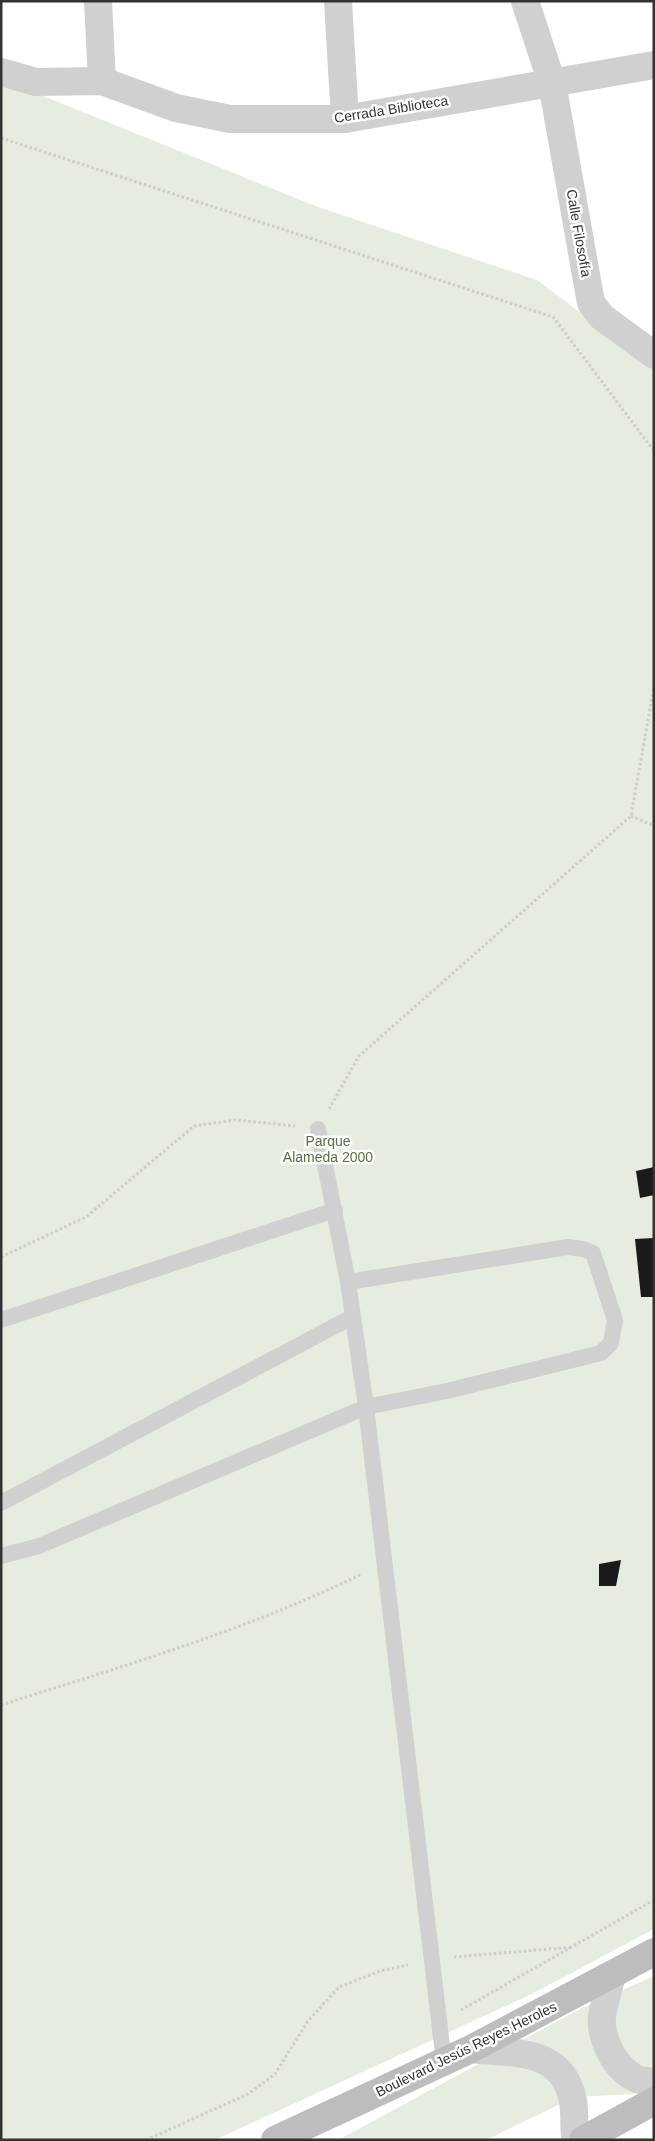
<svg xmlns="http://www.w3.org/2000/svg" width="655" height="2141" font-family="Arial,sans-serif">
  <rect width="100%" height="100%" fill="#fff"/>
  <g fill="#e6ecdf">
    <polygon points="1,79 318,207 537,280 654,368 654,1929 534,1993 215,2140 1,2140"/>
    <polygon points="654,1976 654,2082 634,2094 575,2097 486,2140 338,2140 580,2009"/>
  </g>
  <g fill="#1a1a1a">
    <polygon points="654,1167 654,1195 640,1198 636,1171"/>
    <polygon points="654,1238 654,1297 641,1297 635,1239"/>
    <polygon points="621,1560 616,1586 599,1586 599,1564"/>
  </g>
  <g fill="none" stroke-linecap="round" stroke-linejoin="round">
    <g stroke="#cdcdcd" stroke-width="3" stroke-dasharray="2.5 2.5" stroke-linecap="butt">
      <polyline points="1,138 553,317 654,451"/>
      <polyline points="631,816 654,826"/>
      <polyline points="329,1109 359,1056 631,816 654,686"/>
      <polyline points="1,1257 86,1217 194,1126 235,1120 295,1126"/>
      <path d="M1 1705C123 1666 247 1630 362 1574"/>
      <polyline points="454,1957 573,1947"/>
      <polyline points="461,2010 654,1900"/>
      <polyline points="146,2140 248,2094 275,2074 308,2021 339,1987 380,1971 408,1965"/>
    </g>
    <g stroke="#d0d0d0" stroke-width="16">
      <polyline points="318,1129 348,1282 366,1407 444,2062"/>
      <polyline points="1,1320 335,1210"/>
      <polyline points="1,1503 352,1317"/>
      <polyline points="1,1556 39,1546 366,1407 447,1391 601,1353 611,1343 615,1320 593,1253 583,1249 568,1247 348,1282"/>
    </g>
    <g stroke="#d0d0d0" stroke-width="28">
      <polyline points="98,1 102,81"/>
      <polyline points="338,1 345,119"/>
      <polyline points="525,1 552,83 591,303 602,317 654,355"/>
      <polyline points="1,72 36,82 102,81 176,108 230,119 345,119 654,65"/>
    </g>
    <g stroke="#d0d0d0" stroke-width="28">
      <path d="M612 1975C609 1988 604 2003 602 2016 600 2039 615 2068 635 2078 640 2081 648 2081 654 2082"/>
      <path d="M471 2049C514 2054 563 2047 573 2101 575 2114 574 2127 575 2140"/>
    </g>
    <g stroke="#bdbdbd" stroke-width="28">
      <polyline points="275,2140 471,2049 654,1952"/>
      <polyline points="583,2140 654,2101"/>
    </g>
  </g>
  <g text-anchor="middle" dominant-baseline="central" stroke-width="5" stroke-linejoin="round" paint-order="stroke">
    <g font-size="14" fill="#333" stroke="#fff">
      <text transform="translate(391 109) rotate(-9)">Cerrada Biblioteca</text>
      <text transform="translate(579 233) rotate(80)">Calle Filosofía</text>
      <text transform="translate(466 2049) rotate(-26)">Boulevard Jesús Reyes Heroles</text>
    </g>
    <g font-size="14" fill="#56703f" stroke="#fff">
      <text x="328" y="1141">Parque<tspan x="328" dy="16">Alameda 2000</tspan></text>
    </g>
  </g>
  <rect width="655" height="2141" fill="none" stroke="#333333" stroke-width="5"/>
</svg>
